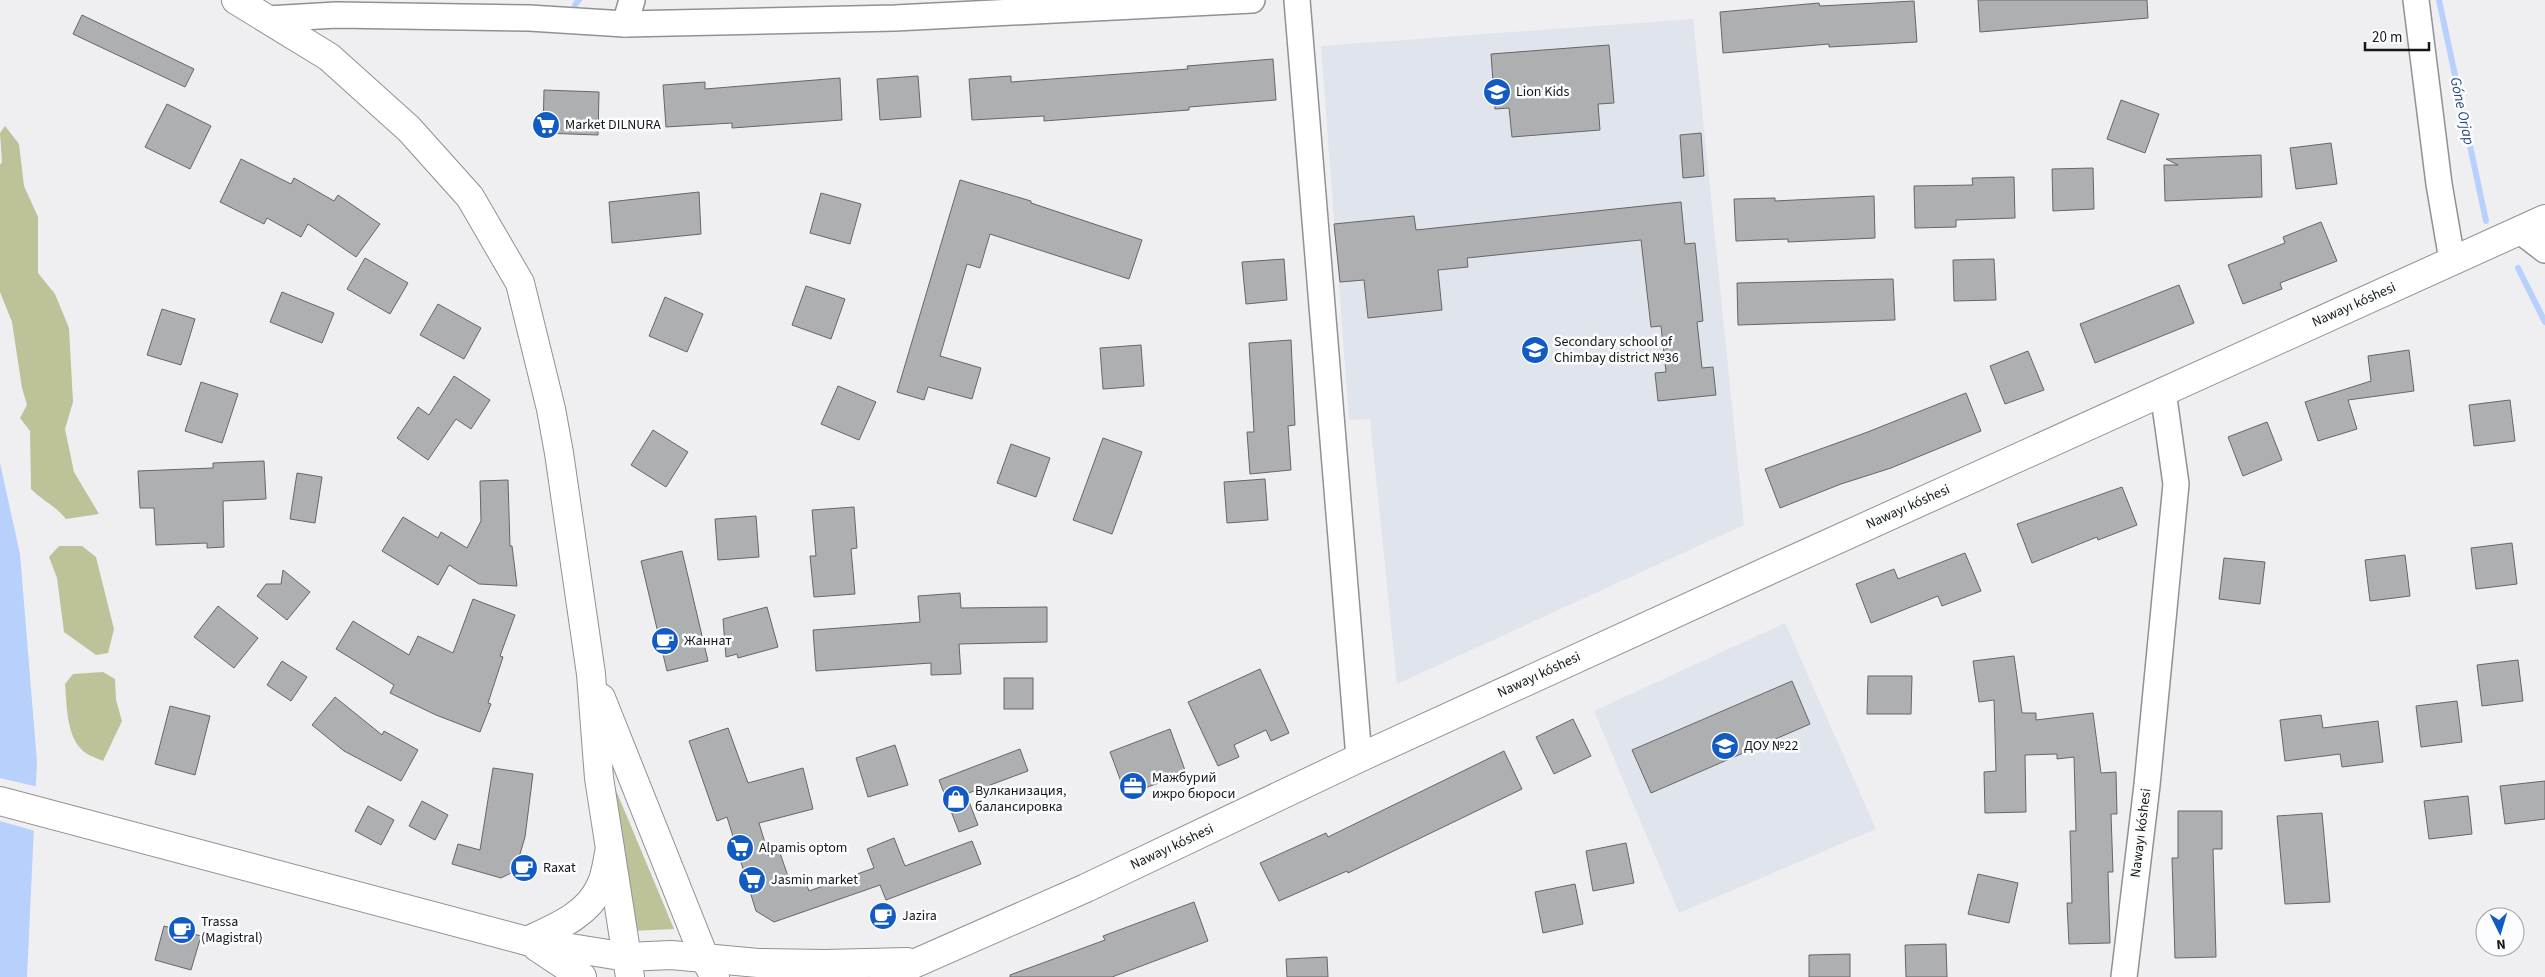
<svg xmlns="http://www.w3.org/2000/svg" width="2545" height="977" font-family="'Source Sans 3',sans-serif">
  <rect width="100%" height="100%" fill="#efeff1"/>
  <g fill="#e0e4ec">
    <polygon points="1693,19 1744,525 1397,684 1370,419 1349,420 1321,46"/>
    <polygon points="1785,623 1876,829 1679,913 1594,711"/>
  </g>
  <g fill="#bec299">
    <path d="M5 126 19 144 24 186 38 217V273L55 294 69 328 73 402 65 429 74 472 99 514 66 519C57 507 43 501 31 489L30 431 20 418 27 405 22 388 12 322 0 292V165L2 162 0 133Z"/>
    <polygon points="59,546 82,546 96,557 114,629 108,653 96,655 64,632 57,578 49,557"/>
    <path d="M103 672 115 679 116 700 122 721 103 761C96 758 87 755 82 750 66 734 67 705 65 684L73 674Z"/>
    <polygon points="610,776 674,929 632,931"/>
  </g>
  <polygon fill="#b7d1fc" points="0,463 20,554 37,762 27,977 0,977"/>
  <polygon fill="#efeff1" points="0,778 38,787 35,831 0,821"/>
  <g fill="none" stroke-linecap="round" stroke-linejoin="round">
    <g stroke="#b7d1fc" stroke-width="6">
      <polyline points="2439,0 2486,221"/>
      <polyline points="575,5 579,0"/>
      <polyline points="2518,268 2545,322"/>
    </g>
  </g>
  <g fill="#aeafb1" stroke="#666668">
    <polygon points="1978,0 2147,0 2148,18 1980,32"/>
    <polygon points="1914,1 1917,42 1829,47 1829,44 1723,53 1720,12 1819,3 1820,6"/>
    <polygon points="82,15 194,69 185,87 73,34"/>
    <polygon points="1609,45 1614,103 1598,104 1600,130 1512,137 1509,108 1495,109 1491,54"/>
    <polygon points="1273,59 1276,100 1189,107 1189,110 1044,121 1044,116 972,120 969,79 1011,76 1011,82 1188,69 1187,66"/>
    <polygon points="918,76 921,117 880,120 877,79"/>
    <polygon points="840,78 842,120 732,128 732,123 666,127 663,85 705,82 705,89"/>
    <polygon points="544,90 599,92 598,135 543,133"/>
    <polygon points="2121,100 2159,114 2145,153 2107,139"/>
    <polygon points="167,104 211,126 190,169 145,147"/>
    <polygon points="1701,133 1704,176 1683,178 1680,135"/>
    <polygon points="2331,143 2337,184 2296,189 2290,148"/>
    <polygon points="2261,155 2262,197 2165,201 2164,165 2178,165 2166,159"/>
    <polygon points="241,159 291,184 294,178 334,201 338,195 380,224 356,257 308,224 301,237 267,218 264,224 220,202"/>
    <polygon points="2093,168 2094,209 2053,211 2052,169"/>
    <polygon points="2014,177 2015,218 1956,220 1956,227 1915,228 1914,186 1973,185 1972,178"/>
    <polygon points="960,180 1031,201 1031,203 1142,240 1129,279 990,234 980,268 967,264 940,356 981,368 972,399 928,387 924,400 897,392"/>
    <polygon points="699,192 701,234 612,243 609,202"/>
    <polygon points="821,193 861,204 850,244 810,233"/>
    <polygon points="1874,196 1875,238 1788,242 1788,239 1736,241 1734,199 1775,198 1775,201"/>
    <polygon points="1681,202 1685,244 1695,243 1703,321 1697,322 1702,368 1713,367 1716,395 1658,401 1655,373 1666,372 1661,326 1651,327 1641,240 1467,258 1468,267 1438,270 1442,310 1368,318 1364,280 1340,282 1334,224 1414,216 1416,230"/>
    <polygon points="2321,222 2337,261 2280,283 2282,289 2243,304 2228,265 2285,243 2283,237"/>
    <polygon points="365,258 408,283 390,314 347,289"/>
    <polygon points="1284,259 1287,300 1246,304 1242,262"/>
    <polygon points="1994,259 1996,300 1954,301 1953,260"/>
    <polygon points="1893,279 1895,320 1738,325 1737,283"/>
    <polygon points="2179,285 2194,323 2095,363 2080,324"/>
    <polygon points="806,286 845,299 831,339 792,325"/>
    <polygon points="282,292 334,313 322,343 270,322"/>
    <polygon points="665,297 703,314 687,352 649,336"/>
    <polygon points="438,304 481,328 464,359 420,335"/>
    <polygon points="162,309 195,319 181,365 147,355"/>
    <polygon points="1291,340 1295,425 1288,426 1291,470 1250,474 1247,432 1254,432 1249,343"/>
    <polygon points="1141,345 1144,386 1103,389 1100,348"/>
    <polygon points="2409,350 2414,391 2348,400 2357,429 2318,441 2305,402 2371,381 2368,356"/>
    <polygon points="2028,351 2044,390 2005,404 1990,366"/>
    <polygon points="454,376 490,400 471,429 456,419 428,460 397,438 418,407 429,415"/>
    <polygon points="201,382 238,394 222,443 185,431"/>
    <polygon points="838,386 876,402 859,440 821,424"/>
    <polygon points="1966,393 1981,431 1891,468 1841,484 1780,508 1765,469 1865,433"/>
    <polygon points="2510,400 2515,441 2474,446 2469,405"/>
    <polygon points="2267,422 2282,460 2243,476 2228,437"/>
    <polygon points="653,430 688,452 666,487 631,465"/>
    <polygon points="1103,438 1142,452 1112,534 1073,520"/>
    <polygon points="1011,444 1050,458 1036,497 997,483"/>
    <polygon points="264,461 266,499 223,501 224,547 207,548 207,543 156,545 154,508 140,508 138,471 213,468 213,463"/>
    <polygon points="297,473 322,477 315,523 290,519"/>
    <polygon points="1265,479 1268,520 1227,523 1224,482"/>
    <polygon points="508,480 510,546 512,546 517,586 479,584 449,565 438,585 382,551 403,517 438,538 441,532 467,548 481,521 480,481"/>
    <polygon points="2122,487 2137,525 2098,540 2097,537 2032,563 2017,524"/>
    <polygon points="854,507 857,548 851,549 855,594 814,597 810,556 816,556 812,510"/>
    <polygon points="756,516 759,557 718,560 715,519"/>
    <polygon points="2512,543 2517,584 2476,589 2471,548"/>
    <polygon points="682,551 708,661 667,671 641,561"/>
    <polygon points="1965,553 1981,591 1942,606 1938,596 1871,623 1856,584 1894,569 1898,579"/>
    <polygon points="2405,555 2410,596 2370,601 2365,560"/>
    <polygon points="2224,558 2265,562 2260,604 2219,599"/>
    <polygon points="283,570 310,592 287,620 257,596 266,584 281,584"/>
    <polygon points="960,593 961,608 1047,607 1047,642 959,644 961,674 931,675 931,663 816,671 813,630 920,622 918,596"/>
    <polygon points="473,599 515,615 500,656 503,657 488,703 491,704 480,732 436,715 390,693 394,685 336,649 353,621 409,655 418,636 453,653"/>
    <polygon points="218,606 258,638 234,668 194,637"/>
    <polygon points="767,607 778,647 738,658 737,654 726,657 723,619"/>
    <polygon points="2014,656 2022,713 2036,713 2036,720 2093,713 2101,773 2116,772 2117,814 2111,814 2113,872 2108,872 2110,943 2069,944 2067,903 2072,903 2070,831 2076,831 2074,757 2057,759 2057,754 2025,755 2026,812 1985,813 1984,772 1996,771 1994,700 1979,702 1973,661"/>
    <polygon points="2518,660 2523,701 2482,706 2477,665"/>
    <polygon points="282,661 307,677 291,701 267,685"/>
    <polygon points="1260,669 1289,733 1271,741 1266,730 1234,745 1239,757 1218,766 1188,702"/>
    <polygon points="1868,676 1912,676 1911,714 1867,714"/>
    <rect x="1004" y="678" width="29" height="31"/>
    <polygon points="1792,681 1810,724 1651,793 1632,750"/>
    <polygon points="335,697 382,735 384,731 418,750 401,781 344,751 312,725"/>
    <polygon points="2457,701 2462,742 2421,747 2416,706"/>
    <polygon points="170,706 210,716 195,775 155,764"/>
    <polygon points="2321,715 2323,728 2378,721 2383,762 2342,767 2340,754 2285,761 2280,720"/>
    <polygon points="1573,719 1591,756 1554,774 1536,737"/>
    <polygon points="728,728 748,783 803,768 813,809 759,823 769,856 780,853 791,885 805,881 809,891 874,868 867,849 894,838 905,866 972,841 981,864 886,900 880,885 774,922 756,911 727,817 717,821 689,741"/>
    <polygon points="1170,729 1186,773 1126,795 1110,752"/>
    <polygon points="895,745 908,785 868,797 856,758"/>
    <polygon points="1020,749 1028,771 966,794 978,825 959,832 939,780"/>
    <polygon points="1504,751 1522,789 1348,873 1347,871 1279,901 1260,863 1326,833 1328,837"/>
    <polygon points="493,768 533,774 525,837 515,871 501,878 452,864 458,844 480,850"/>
    <polygon points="2545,781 2545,819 2505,824 2500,786"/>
    <polygon points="2468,796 2472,834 2429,839 2424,801"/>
    <polygon points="422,801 448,815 435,840 409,826"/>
    <polygon points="368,806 394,820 381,845 355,831"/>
    <polygon points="2178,811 2222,811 2222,849 2213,849 2216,957 2175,958 2172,858 2178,858"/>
    <polygon points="2322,813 2330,902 2285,904 2277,816"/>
    <polygon points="1626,843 1634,883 1593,891 1586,851"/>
    <polygon points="1978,874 2018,883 2009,923 1968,914"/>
    <polygon points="1575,884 1583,924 1543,933 1535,892"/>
    <polygon points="1194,902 1208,941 1112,977 1010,977 1010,975 1105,940 1103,936"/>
    <polygon points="164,926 201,936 191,970 155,960"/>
    <polygon points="1946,944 1947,977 1906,977 1905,945"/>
    <polygon points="1850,954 1850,977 1809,977 1809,955"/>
    <polygon points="1327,957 1328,977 1287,977 1286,959"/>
  </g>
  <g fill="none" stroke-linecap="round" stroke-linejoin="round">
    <g stroke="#919193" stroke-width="28">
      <g id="minor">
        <polyline points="1297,0 1359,758"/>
        <polyline points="2416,0 2439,184 2452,260"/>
        <polyline points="268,19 336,15 529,18 625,24 895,18 1252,0"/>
        <polyline points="625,24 632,0"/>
        <polyline points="2519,230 2545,250"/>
        <polyline points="2124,977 2147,785 2176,484 2163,391"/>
      </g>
    </g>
    <g stroke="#919193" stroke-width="30">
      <g id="tertiary">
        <polyline points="0,801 527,941 627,957"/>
        <path d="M527 941C554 928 587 916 600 887 606 876 607 861 610 849"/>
        <polyline points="537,947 582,977"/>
      </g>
    </g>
    <g stroke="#919193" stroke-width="30">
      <g id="secondary">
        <polyline points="236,0 329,57 409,129 470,197 520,283 551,409 559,453 591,674 599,778 630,977"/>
        <polyline points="601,698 705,959 715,977"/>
        <polyline points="627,957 671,955 758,963 825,964 907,962"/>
        <polyline points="884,977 1086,888 1359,758 1772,569 2545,219"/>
      </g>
    </g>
    <use href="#minor" stroke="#fff" stroke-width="25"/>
    <use href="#tertiary" stroke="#fff" stroke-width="28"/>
    <use href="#secondary" stroke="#fff" stroke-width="28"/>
  </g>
  <defs>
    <g id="school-disc" transform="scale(1.4375)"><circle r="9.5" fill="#125bc5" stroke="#fcfdfe"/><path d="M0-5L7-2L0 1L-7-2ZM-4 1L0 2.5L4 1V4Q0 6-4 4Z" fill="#fff"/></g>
    <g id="supermarket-disc" transform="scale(1.4375)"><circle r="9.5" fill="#125bc5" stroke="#fcfdfe"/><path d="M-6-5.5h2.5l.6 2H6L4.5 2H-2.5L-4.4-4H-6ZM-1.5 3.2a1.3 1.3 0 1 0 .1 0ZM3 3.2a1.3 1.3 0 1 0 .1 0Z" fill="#fff"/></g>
    <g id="cafe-disc" transform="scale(1.4375)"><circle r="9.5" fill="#125bc5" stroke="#fcfdfe"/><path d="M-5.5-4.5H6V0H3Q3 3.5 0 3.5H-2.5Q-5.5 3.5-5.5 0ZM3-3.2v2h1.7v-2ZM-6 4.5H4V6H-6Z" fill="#fff"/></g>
    <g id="office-disc" transform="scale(1.4375)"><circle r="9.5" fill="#125bc5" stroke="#fcfdfe"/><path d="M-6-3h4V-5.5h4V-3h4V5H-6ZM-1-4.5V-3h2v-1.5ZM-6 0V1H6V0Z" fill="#fff"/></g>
    <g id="shop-disc" transform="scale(1.4375)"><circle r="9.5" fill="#125bc5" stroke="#fcfdfe"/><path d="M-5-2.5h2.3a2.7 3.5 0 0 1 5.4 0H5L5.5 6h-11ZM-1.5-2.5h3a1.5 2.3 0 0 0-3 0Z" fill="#fff"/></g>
  </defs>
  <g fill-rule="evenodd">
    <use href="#school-disc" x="1497" y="92"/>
    <use href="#supermarket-disc" x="546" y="125"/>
    <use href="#school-disc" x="1535" y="350"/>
    <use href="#cafe-disc" x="665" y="641"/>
    <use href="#school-disc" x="1725" y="746"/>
    <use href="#office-disc" x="1133" y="786"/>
    <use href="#shop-disc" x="956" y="799"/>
    <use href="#supermarket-disc" x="740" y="848"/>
    <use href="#cafe-disc" x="524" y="868"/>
    <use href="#supermarket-disc" x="752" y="880"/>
    <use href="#cafe-disc" x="883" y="916"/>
    <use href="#cafe-disc" x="182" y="930"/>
  </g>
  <g text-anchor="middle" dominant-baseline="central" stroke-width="5" stroke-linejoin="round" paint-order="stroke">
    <g font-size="14" fill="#161717" stroke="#fcfdfe" text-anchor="start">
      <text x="1516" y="92">Lion Kids</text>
      <text x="565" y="125">Market DILNURA</text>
      <text x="1554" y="342">Secondary school of<tspan x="1554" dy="16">Chimbay district №36</tspan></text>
      <text x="684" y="641">Жаннат</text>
      <text x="1744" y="746">ДОУ №22</text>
      <text x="1152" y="778">Мажбурий<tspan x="1152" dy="16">ижро бюроси</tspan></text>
      <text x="975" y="791">Вулканизация,<tspan x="975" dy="16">балансировка</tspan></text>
      <text x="759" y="848">Alpamis optom</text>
      <text x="543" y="868">Raxat</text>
      <text x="771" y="880">Jasmin market</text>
      <text x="902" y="916">Jazira</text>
      <text x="201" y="922">Trassa<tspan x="201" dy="16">(Magistral)</tspan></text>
    </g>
    <g font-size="14" fill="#161717" stroke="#fcfdfe">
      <text transform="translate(2354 305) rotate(-24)">Nawayı kóshesi</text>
      <text transform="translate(1908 507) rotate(-24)">Nawayı kóshesi</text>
      <text transform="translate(1539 675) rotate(-25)">Nawayı kóshesi</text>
      <text transform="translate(2141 833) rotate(-83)">Nawayı kóshesi</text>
      <text transform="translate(1172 847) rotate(-25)">Nawayı kóshesi</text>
    </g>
    <g font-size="15" font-style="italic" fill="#29487c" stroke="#fcfdfe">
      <text transform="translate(2462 111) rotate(78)">Góne Orjap</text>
    </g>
  </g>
  <g transform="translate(2500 932) rotate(175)"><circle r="24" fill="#fcfdfe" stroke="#a0a1a2"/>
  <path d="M0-4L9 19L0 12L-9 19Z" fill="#125bc5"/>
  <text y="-8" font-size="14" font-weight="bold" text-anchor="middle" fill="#161717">N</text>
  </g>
  <path d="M2365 42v8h64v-8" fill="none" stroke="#161717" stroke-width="2.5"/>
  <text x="2372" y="42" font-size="15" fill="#161717" stroke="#fcfdfe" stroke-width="4" paint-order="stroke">20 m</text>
</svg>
